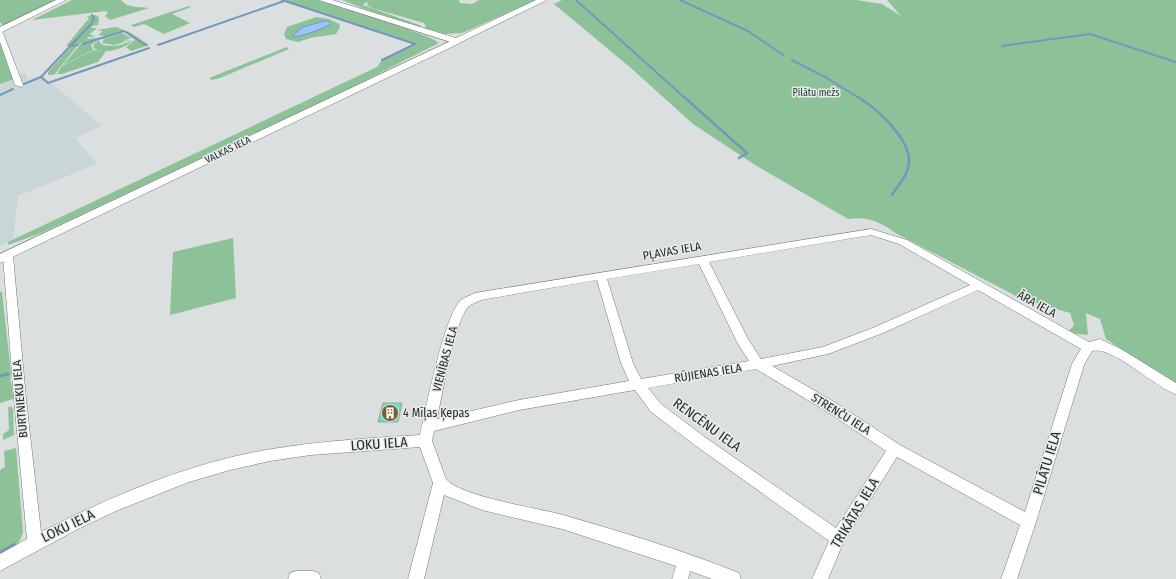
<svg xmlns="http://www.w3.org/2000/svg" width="1176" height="579" font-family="'Fira Sans Condensed',sans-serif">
  <rect width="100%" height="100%" fill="#dbdfdf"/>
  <polygon fill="#c9d6d8" points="25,73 28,80 42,75 102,126 75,138 97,164 18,196 13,240 0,246 0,82 7,77"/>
  <g fill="#8dc298">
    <polygon points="0,0 57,0 8,24 3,25 0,22"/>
    <path d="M72 0H121C129 9 137 6 149 8L110 20 105 16 108 13 106 11 32 20Z"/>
    <path d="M282 0C292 0 305 0 316 0 334 5 431 34 439 43L360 83 80 215 41 233 8 245V242L377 67 382 60 414 44Z"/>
    <polygon points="342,0 459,0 460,3 472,4 479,0 537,0 462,33 445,34 424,28 426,26 424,23 372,8 367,5 368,3 366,2 363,5 422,26 420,27 372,12"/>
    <path d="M562 0H857L882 4 901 16 887 0H1176V385L1106 339 1100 319 1086 313 1088 335 1067 333 1074 325 1070 313 1022 299 897 234C880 222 869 216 848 219L755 165 693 124 632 69 554 4Z"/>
    <polygon points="189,6 191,7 172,14 190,23 164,34 144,24 134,27 131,25"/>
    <polygon points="96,15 99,18 98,25 93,26 91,28 97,28 90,34 95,37 88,37 87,39 103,37 104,36 98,35 103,31 108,32 97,30 116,27 124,30 100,38 91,45 93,50 63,65 80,45 78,45 54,75 48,75 48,72 72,46 94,41 66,46 89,18 87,16"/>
    <polygon points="316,17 329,19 339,24 340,27 336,34 310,38 298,42 286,39 284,34 287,27"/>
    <polygon points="128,31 149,45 131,51 126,47 135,40 124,32"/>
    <polygon points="122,33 131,38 123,41 131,40 114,45 102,43 104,39"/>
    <polygon points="0,38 1,46 14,79 0,84"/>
    <path d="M99 40 101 44C111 48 123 45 133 40 126 49 101 56 93 47L94 44Z"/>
    <polygon points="287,47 289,49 220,78 212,80 209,78"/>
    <polygon points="94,50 106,51 98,62 62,74 57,74 62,66"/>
    <polygon points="233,238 236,298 170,315 173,252"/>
    <path d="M0 292H2L11 373C9 382 14 390 13 399L0 403Z"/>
    <polygon points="8,407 12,407 13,410 14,435 3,440 3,434 9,430"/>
    <path d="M16 448 23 532C20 545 11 550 0 556V470L5 467 4 451Z"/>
  </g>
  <path fill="#99c4fc" stroke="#7796bd" d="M324 21H328L331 24C324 28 298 39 292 36L303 27Z"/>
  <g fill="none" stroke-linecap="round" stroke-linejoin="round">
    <g stroke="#7796bd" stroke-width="2">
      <polyline points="282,0 415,44 382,60"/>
      <polyline points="576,0 685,98"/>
      <polyline points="680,0 748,31 783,55"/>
      <polyline points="83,44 124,31 146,45"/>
      <polyline points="158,45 284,1"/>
      <polyline points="69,46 78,45"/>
      <polyline points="1002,46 1090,34 1176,62"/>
      <polyline points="792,60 825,77 859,98"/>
      <polyline points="41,77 48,83 149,48"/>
      <polyline points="24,84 41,77 92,23 94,18 92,15"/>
      <polyline points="0,95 13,89"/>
    </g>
    <g stroke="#7796bd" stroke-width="2.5">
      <polyline points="684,97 747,153 739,158"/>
      <path d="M858 97C876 108 911 139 909 163 908 175 898 185 892 195"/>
    </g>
    <polyline stroke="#7796bd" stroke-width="3" points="0,376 8,374"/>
    <polyline stroke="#7796bd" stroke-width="4" points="0,553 14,545"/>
  </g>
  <polygon fill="#69e1c6" stroke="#9ea2a0" points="383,403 402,403 398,422 378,422"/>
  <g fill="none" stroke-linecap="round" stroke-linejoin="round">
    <g stroke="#747878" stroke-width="1">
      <g id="minor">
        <polygon points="0,31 3,33 23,85 22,87 15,85 0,42"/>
        <path d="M871 229 907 240 1089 342 1100 339 1121 349 1176 383V394C1154 387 1112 345 1092 351L1084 365 1036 522 1017 579H1001L1020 525 897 457 843 543 828 579H812L829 541 696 446 651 412 635 390 519 410 434 431 432 441 446 479C461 497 538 508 563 515 622 532 682 550 739 573L741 579H712L690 571 688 579H672L676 566 562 529 482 510 444 495 424 579H408L433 483 420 447 311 455 270 461 230 470 189 482 116 511 78 529 0 571V554L27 539 14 399 3 256 4 254H12L13 256 26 399 41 532C114 495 191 462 272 449 321 441 370 438 420 435 426 410 444 315 461 300 465 297 471 295 475 293ZM871 235 899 244 970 285 875 327 823 347 761 359 748 339 709 262ZM699 264 737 342 749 361 641 379 633 363 607 279ZM597 280 621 363 629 381 519 400 437 419C442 395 454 324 468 307 471 304 477 302 481 300ZM978 290 1081 349 1072 364 1025 512 900 445 836 403 772 366 828 354 883 333ZM756 369 826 411 886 451 836 528 706 438 661 404 648 388Z"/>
        <polygon points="296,571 313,571 319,573 321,579 288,579 290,573"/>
      </g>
    </g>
    <g stroke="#747878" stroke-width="1">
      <g id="major">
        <polygon points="56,0 66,0 0,33 0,27"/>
        <polygon points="457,38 460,39 460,43 0,263 0,254"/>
      </g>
    </g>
    <g stroke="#747878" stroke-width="1">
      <polygon id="highway" points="319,0 332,0 456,38 536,0 547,0 457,44"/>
    </g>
    <use href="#minor" fill="#fff" fill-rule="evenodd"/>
    <use href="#major" fill="#fff" fill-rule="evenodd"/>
    <use href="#highway" fill="#fff" fill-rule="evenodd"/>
  </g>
  <defs>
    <g id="building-disc" transform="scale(0.9)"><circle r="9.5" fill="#7c5c32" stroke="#e8eced"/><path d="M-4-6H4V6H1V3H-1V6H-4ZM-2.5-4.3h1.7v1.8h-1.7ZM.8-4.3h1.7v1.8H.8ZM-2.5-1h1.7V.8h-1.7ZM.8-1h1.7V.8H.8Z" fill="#fff"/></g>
  </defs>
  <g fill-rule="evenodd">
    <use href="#building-disc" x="390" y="413"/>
  </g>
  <g text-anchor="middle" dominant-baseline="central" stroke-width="3" stroke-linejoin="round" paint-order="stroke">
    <g font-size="10" fill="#16371f" stroke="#e8eced">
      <text x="816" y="93">Pilātu mežs</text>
    </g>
    <g font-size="10" fill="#292b2b" stroke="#e8eced">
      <text transform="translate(228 150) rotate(-26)">VALKAS IELA</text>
    </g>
    <g font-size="12" fill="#292b2b" stroke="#e8eced">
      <text transform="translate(672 251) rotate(-10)">PĻAVAS IELA</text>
      <text transform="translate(1037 304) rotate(29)">ĀRA IELA</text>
      <text transform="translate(445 359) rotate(-75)">VIENĪBAS IELA</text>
      <text transform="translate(708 373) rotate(-9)">RŪJIENAS IELA</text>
      <text transform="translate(20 399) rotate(-95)">BURTNIEKU IELA</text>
      <text transform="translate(841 414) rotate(32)">STRENČU IELA</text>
    </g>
    <g font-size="12" fill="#292b2b" stroke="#e8eced" text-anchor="start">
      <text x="403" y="413">4 Mīļas Ķepas</text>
    </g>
    <g font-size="14" fill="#292b2b" stroke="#e8eced">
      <text transform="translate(707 425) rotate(36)">RENCĒNU IELA</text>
      <text transform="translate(379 444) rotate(-4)">LOKU IELA</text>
      <text transform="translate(1047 463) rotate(-73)">PILĀTU IELA</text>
      <text transform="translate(855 513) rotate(-59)">TRIKĀTAS IELA</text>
      <text transform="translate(68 526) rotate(-26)">LOKU IELA</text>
    </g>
  </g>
</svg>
